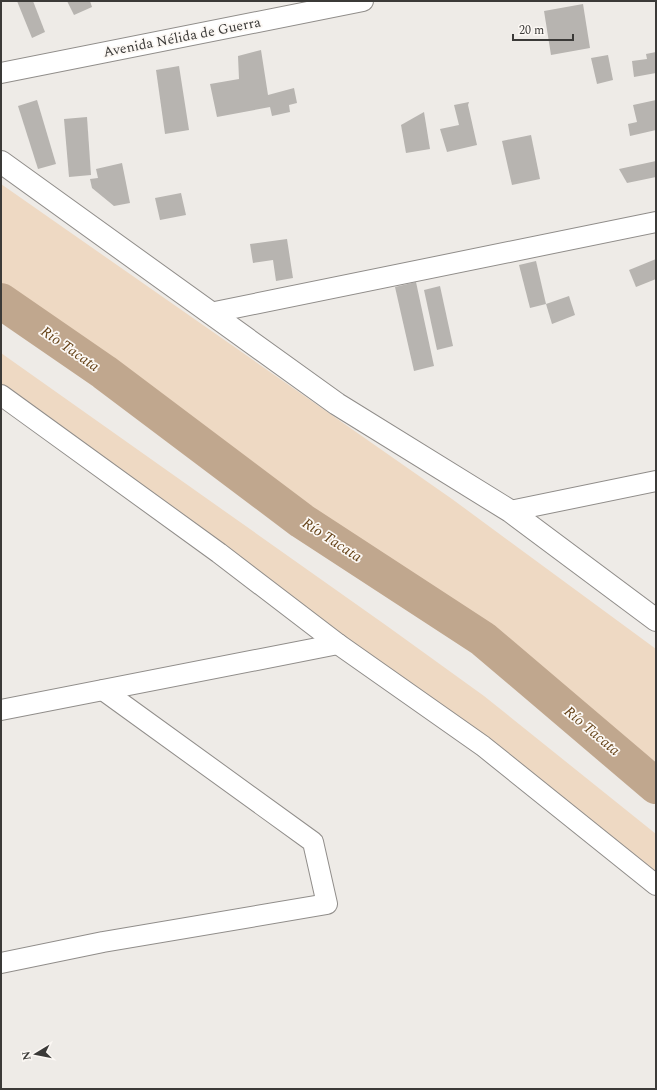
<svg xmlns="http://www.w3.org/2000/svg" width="657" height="1090" font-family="Spectral,serif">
  <rect width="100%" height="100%" fill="#eeebe7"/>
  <g fill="#eed9c3">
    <polygon points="1,184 452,499 656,649 656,762 442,605 1,287"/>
    <polygon points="1,353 387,626 484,696 656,834 656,875 497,744 353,644 1,389"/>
  </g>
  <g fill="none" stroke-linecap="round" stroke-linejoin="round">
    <polyline stroke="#c0a78e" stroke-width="36" points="1,301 104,372 302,521 483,639 656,786"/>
  </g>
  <g fill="#b7b4b0">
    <polygon points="17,1 33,1 45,32 32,38"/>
    <polygon points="67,1 90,1 92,7 74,15"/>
    <polygon points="583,4 590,48 551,55 544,11"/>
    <polygon points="261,50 268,95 294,88 297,103 289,105 290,112 272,116 270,107 217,117 210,84 239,79 238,56"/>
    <polygon points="656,52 656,73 634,77 632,61 647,59 646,54"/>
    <polygon points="608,55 613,80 597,84 591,58"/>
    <polygon points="179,66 189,130 165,134 156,70"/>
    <polygon points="37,100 56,164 38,169 18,106"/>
    <polygon points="656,100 656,130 630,136 628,124 637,122 633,105"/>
    <polygon points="469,102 468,105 477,145 447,152 440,129 459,125 454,105"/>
    <polygon points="424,112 430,149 406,153 401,125"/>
    <polygon points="87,117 91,175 69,177 64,119"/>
    <polygon points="531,135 540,179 512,185 502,141"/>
    <polygon points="656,161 656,177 627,183 619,169"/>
    <polygon points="122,163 130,203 114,206 92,188 90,179 98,178 96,169"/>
    <polygon points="181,193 186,215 160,220 155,198"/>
    <polygon points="287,239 293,278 276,281 273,260 253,263 250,244"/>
    <polygon points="656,259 656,279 636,287 629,270"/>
    <polygon points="536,261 546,304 530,308 519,265"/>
    <polygon points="416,282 434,366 414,371 395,287"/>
    <polygon points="440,286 453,346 437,350 424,290"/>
    <polygon points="569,296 575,315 552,324 546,304"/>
  </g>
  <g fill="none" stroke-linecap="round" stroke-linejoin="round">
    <g stroke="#908d8a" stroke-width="22">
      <g id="minor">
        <polyline points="1,73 363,1"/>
        <polyline points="210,313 656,222"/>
        <polyline points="1,395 219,553 338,644 483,746 656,885"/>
        <polyline points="510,511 656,481"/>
        <polyline points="1,710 338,644"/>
        <polyline points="1,963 103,942 327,904 313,842 103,690"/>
      </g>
    </g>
    <g stroke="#908d8a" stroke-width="24">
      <polyline id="tertiary" points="1,162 337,404 510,511 656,620"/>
    </g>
    <use href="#minor" stroke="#fff" stroke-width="20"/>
    <use href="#tertiary" stroke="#fff" stroke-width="22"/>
  </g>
  <g text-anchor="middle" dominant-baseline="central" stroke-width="3.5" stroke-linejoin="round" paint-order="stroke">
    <g font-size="14" fill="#3b3a38" stroke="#fcf8f4">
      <text transform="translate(182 37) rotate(-11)">Avenida Nélida de Guerra</text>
    </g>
    <g font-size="15" font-style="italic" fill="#664318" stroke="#fcf8f4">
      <text transform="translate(70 349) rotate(35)">Río Tacata</text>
      <text transform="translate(332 540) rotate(33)">Río Tacata</text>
      <text transform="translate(592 731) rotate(40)">Río Tacata</text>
    </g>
  </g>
  <rect width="657" height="1090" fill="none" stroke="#3b3a38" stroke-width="4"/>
  <g transform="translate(36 1054) rotate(260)" stroke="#fcf8f4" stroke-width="3" paint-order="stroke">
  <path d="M0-3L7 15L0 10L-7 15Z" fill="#3b3a38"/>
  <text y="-6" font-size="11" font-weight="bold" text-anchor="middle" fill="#3b3a38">N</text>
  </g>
  <path d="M513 34v6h60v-6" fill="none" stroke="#3b3a38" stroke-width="2"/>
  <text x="519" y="34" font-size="12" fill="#3b3a38" stroke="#fcf8f4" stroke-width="3" paint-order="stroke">20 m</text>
</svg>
